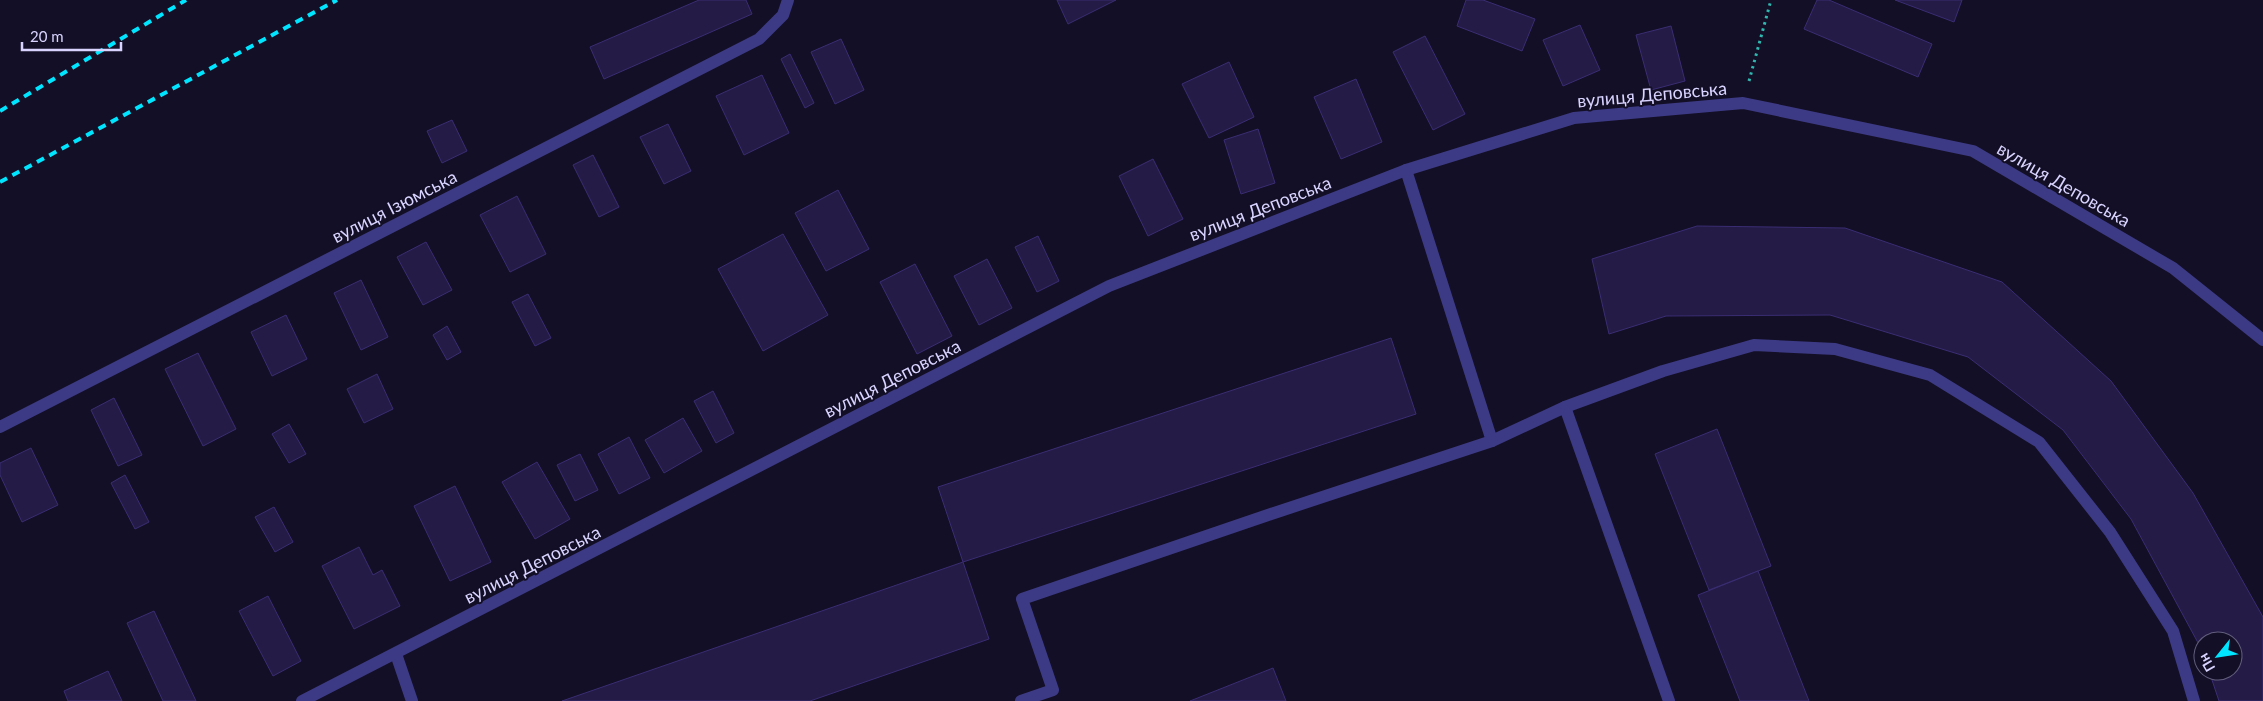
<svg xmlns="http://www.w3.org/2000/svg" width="2263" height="701" font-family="Lato,sans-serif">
  <rect width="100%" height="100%" fill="#130f26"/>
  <g fill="#241b47" stroke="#3b2d73">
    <polygon points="699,0 746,0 752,14 604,79 590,47"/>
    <polygon points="1057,0 1116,0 1068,24"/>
    <polygon points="1466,0 1483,0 1535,19 1522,51 1457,26"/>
    <polygon points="1817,0 1829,0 1932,44 1918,77 1804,29"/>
    <polygon points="1895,0 1962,0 1954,22"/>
    <polygon points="1580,25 1600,70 1563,86 1543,40"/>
    <polygon points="1671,26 1685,81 1651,90 1636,35"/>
    <polygon points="1425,36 1465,114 1433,130 1393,52"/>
    <polygon points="841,39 864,90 835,104 811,52"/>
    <polygon points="790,54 814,103 805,108 781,59"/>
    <polygon points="1229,62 1254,117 1209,138 1182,84"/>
    <polygon points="762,75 789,133 744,155 716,96"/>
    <polygon points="1356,79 1382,142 1341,159 1314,97"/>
    <polygon points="452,120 467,151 442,163 427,131"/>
    <polygon points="668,124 691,171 664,184 640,137"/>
    <polygon points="1258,129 1275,183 1241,194 1224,140"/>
    <polygon points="593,155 619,207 599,217 573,165"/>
    <polygon points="1153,159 1183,219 1148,236 1119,176"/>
    <polygon points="838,190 869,249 826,271 795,213"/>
    <polygon points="517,196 546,254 510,272 480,215"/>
    <polygon points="1697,226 1845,228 2002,282 2111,381 2193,493 2263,617 2263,701 2219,701 2209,671 2233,671 2233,641 2203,641 2203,652 2131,519 2063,430 1968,357 1830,315 1666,316 1609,334 1592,259"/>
    <polygon points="783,234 828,315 763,351 718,269"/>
    <polygon points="1038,236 1059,281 1037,292 1015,247"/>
    <polygon points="426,242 452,290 423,305 397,257"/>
    <polygon points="987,259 1012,308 979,325 954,276"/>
    <polygon points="915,264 952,336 917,354 880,282"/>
    <polygon points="361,280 388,337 361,350 334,293"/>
    <polygon points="528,294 551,338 535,346 512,302"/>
    <polygon points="286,315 307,359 272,376 251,332"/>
    <polygon points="447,326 461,352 447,360 433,335"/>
    <polygon points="1391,338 1416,414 963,562 938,487"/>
    <polygon points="198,353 236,429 203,446 165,369"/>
    <polygon points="377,374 393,409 364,423 347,389"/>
    <polygon points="713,391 734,433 716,443 694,401"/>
    <polygon points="114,398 142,455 118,466 91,410"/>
    <polygon points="683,418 702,451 664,473 645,440"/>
    <polygon points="289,424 306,454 289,463 272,434"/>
    <polygon points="1717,429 1771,566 1709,590 1655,454"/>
    <polygon points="629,437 650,478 619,494 598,454"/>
    <polygon points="31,448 58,505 22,522 0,475 0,463"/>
    <polygon points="580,454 598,490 575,501 557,465"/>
    <polygon points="537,462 570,519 535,539 502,482"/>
    <polygon points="125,475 149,522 135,529 111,483"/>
    <polygon points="455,486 491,562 450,581 414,506"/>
    <polygon points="274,507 293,542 275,552 255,517"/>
    <polygon points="359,547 373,575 382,570 400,606 354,629 322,566"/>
    <polygon points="963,562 989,639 810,701 562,701"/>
    <polygon points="1758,571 1809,701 1740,701 1698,595"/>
    <polygon points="268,596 301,661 273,676 239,611"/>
    <polygon points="154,611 196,701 163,701 127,623"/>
    <polygon points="1273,668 1286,701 1190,701"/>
    <polygon points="108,671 122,701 68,701 64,691"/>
  </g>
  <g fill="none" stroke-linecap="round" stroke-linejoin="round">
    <polyline stroke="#2fb8b0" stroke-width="3" stroke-dasharray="2.5 4" stroke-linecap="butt" points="1749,81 1771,0"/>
    <g stroke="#3d3a85" stroke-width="12">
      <polyline points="1406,170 1492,441 1565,407 1669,701"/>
      <polyline points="1565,407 1663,371 1754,345 1835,349 1930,375 2039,442 2110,532 2173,631 2194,701"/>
      <polyline points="396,654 412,701"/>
      <polyline points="1021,701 1053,690 1022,599 1268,515 1492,441"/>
    </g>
    <g stroke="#3d3a85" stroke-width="12">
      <polyline points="0,427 759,39 783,15 788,0"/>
      <polyline points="302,701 1109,286 1406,170 1574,118 1743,103 1973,151 2173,268 2263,340"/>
    </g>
    <g stroke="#00e5ff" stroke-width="4" stroke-dasharray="8 6" stroke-linecap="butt">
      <polyline points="0,111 186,0"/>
      <polyline points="0,182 337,0"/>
    </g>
  </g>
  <g text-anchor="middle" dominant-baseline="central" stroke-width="4" stroke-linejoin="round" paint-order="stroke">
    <g font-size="18" fill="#d9d4ff" stroke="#130f26">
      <text transform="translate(1652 94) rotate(-5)">вулиця Деповська</text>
      <text transform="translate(2064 184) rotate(30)">вулиця Деповська</text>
      <text transform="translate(394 206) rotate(-27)">вулиця Ізюмська</text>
      <text transform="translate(1260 208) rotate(-21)">вулиця Деповська</text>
      <text transform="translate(892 378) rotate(-27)">вулиця Деповська</text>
      <text transform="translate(532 564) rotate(-27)">вулиця Деповська</text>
    </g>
  </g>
  <g transform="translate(2218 656) rotate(240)"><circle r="24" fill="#130f26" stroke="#625e7d"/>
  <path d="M0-4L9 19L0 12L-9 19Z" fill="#00e5ff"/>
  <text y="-8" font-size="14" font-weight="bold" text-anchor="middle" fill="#d9d4ff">Пн</text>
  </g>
  <path d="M22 42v8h99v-8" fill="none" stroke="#d9d4ff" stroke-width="2.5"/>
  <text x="30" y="42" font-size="15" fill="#d9d4ff" stroke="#130f26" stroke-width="4" paint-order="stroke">20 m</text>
</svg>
